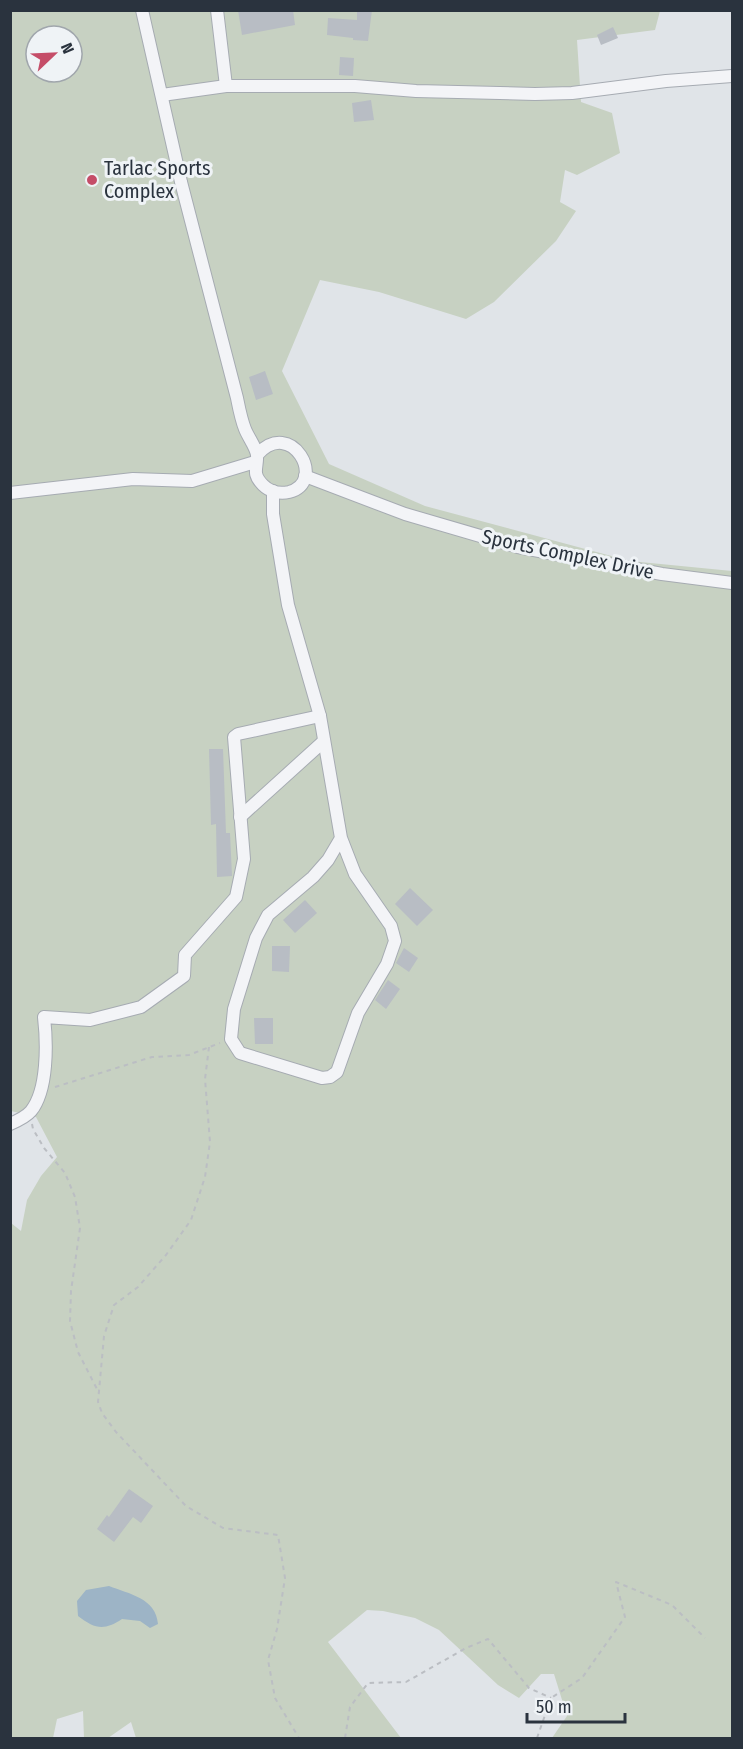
<svg xmlns="http://www.w3.org/2000/svg" width="743" height="1749" font-family="'Fira Sans Condensed',sans-serif">
  <rect width="100%" height="100%" fill="#e0e4e8"/>
  <path fill="#c7d1c2" fill-rule="evenodd" d="M11 11H660L655 30 577 40 581 102 612 113 620 153 577 175 565 170 560 202 576 211 556 241 494 302 466 319 379 292 320 280 282 371 329 464 425 506 630 561 732 571V1738H552L567 1716 554 1674H541L519 1698 498 1685 439 1630 415 1618 383 1611 367 1610 328 1642 401 1738H136L131 1722 108 1738H84L83 1711 57 1719 53 1738H11V1223L21 1231 27 1200 41 1176 57 1157 36 1117 11 1111ZM36 36H72V72H36Z"/>
  <path fill="#9db4c6" d="M109 1586C129 1594 156 1598 158 1624L150 1628 140 1621 122 1619C104 1631 95 1629 78 1616L77 1601 86 1590Z"/>
  <g fill="#b8bdc4">
    <polygon points="238,10 293,10 295,25 242,35"/>
    <polygon points="357,10 372,10 368,41 353,40 353,38 327,35 328,18 357,20"/>
    <polygon points="613,27 618,38 601,45 597,35"/>
    <polygon points="340,57 354,58 353,76 339,75"/>
    <polygon points="371,100 374,120 354,122 352,103"/>
    <polygon points="265,371 273,394 256,400 249,377"/>
    <polygon points="209,749 223,749 226,833 230,833 232,876 217,877 216,824 211,825"/>
    <polygon points="410,888 433,910 417,926 395,904"/>
    <polygon points="305,900 317,913 295,933 283,920"/>
    <polygon points="272,946 290,946 289,972 272,971"/>
    <polygon points="404,948 418,958 409,972 396,963"/>
    <polygon points="388,980 400,989 386,1009 375,1000"/>
    <polygon points="254,1018 273,1018 273,1044 255,1044"/>
    <polygon points="129,1489 153,1506 141,1523 133,1517 114,1542 97,1529 107,1515 109,1517"/>
  </g>
  <g fill="none" stroke-linecap="round" stroke-linejoin="round">
    <g stroke="#a6abb2" stroke-width="14">
      <g id="minor">
        <path d="M142 10 181 182 237 398C239 408 241 419 245 429 248 437 256 447 257 455 258 468 251 473 263 485 270 492 280 494 289 492 328 482 291 416 257 455"/>
        <polyline points="217,10 226,86"/>
        <polyline points="162,95 226,86 355,86 416,91 535,94 572,93 666,81 732,76"/>
        <polyline points="305,476 405,514 518,547 662,574 732,583"/>
        <polyline points="273,491 273,514 288,605 320,716 341,838 355,874 391,926 395,941 387,964 358,1013 337,1072 330,1077 322,1078 240,1053 231,1039 234,1009 256,938 268,915 313,877 328,860 341,838"/>
        <polyline points="10,493 133,479 192,481 255,462"/>
        <polyline points="240,817 324,741"/>
        <path d="M10 1124C17 1121 26 1117 31 1111 48 1090 47 1043 44 1017L90 1020 141 1007 184 976 185 955 236 897 244 859 234 737 238 734 320 716"/>
      </g>
    </g>
    <g stroke="#bbbec3" stroke-width="2" stroke-dasharray="4.5 4.5" stroke-linecap="butt">
      <polyline points="209,1047 205,1079 210,1142 205,1177 191,1220 166,1255 138,1287 114,1305 104,1336 98,1402 102,1413 116,1432 186,1506 223,1528 278,1535 285,1578 277,1629 268,1660 275,1698 299,1738"/>
      <polyline points="55,1087 152,1057 189,1055 220,1043"/>
      <polyline points="32,1124 33,1129 44,1148 65,1173 75,1197 80,1228 71,1291 70,1321 78,1352 99,1393"/>
      <polyline points="345,1738 350,1707 368,1683 406,1682 466,1648 488,1639 529,1688 551,1698"/>
      <polyline points="537,1738 551,1698 582,1678 625,1617 616,1582 672,1605 705,1638"/>
    </g>
    <use href="#minor" stroke="#f3f4f7" stroke-width="12"/>
  </g>
  <circle fill="#c54d68" stroke="#eff3f6" stroke-width="2" cx="92" cy="180" r="6"/>
  <g text-anchor="middle" dominant-baseline="central" stroke-width="6" stroke-linejoin="round" paint-order="stroke">
    <g font-size="20" fill="#2a333e" stroke="#eff3f6" text-anchor="start">
      <text x="104" y="168">Tarlac Sports<tspan x="104" dy="23">Complex</tspan></text>
    </g>
    <g font-size="20" fill="#2a333e" stroke="#eff3f6">
      <text transform="translate(568 554) rotate(12)">Sports Complex Drive</text>
    </g>
  </g>
  <rect width="743" height="1749" fill="none" stroke="#2a333e" stroke-width="24"/>
  <g transform="translate(54 54) rotate(67)"><circle r="28" fill="#eff3f6" stroke="#a0a6ac" stroke-width="1.5"/>
  <path d="M0-4.5L10 22L0 15L-10 22Z" fill="#c54d68"/>
  <text y="-9" font-size="16" font-weight="bold" text-anchor="middle" fill="#2a333e">N</text>
  </g>
  <path d="M527 1713v9h98v-9" fill="none" stroke="#2a333e" stroke-width="3"/>
  <text x="536" y="1713" font-size="18" fill="#2a333e" stroke="#eff3f6" stroke-width="4.5" paint-order="stroke">50 m</text>
</svg>
